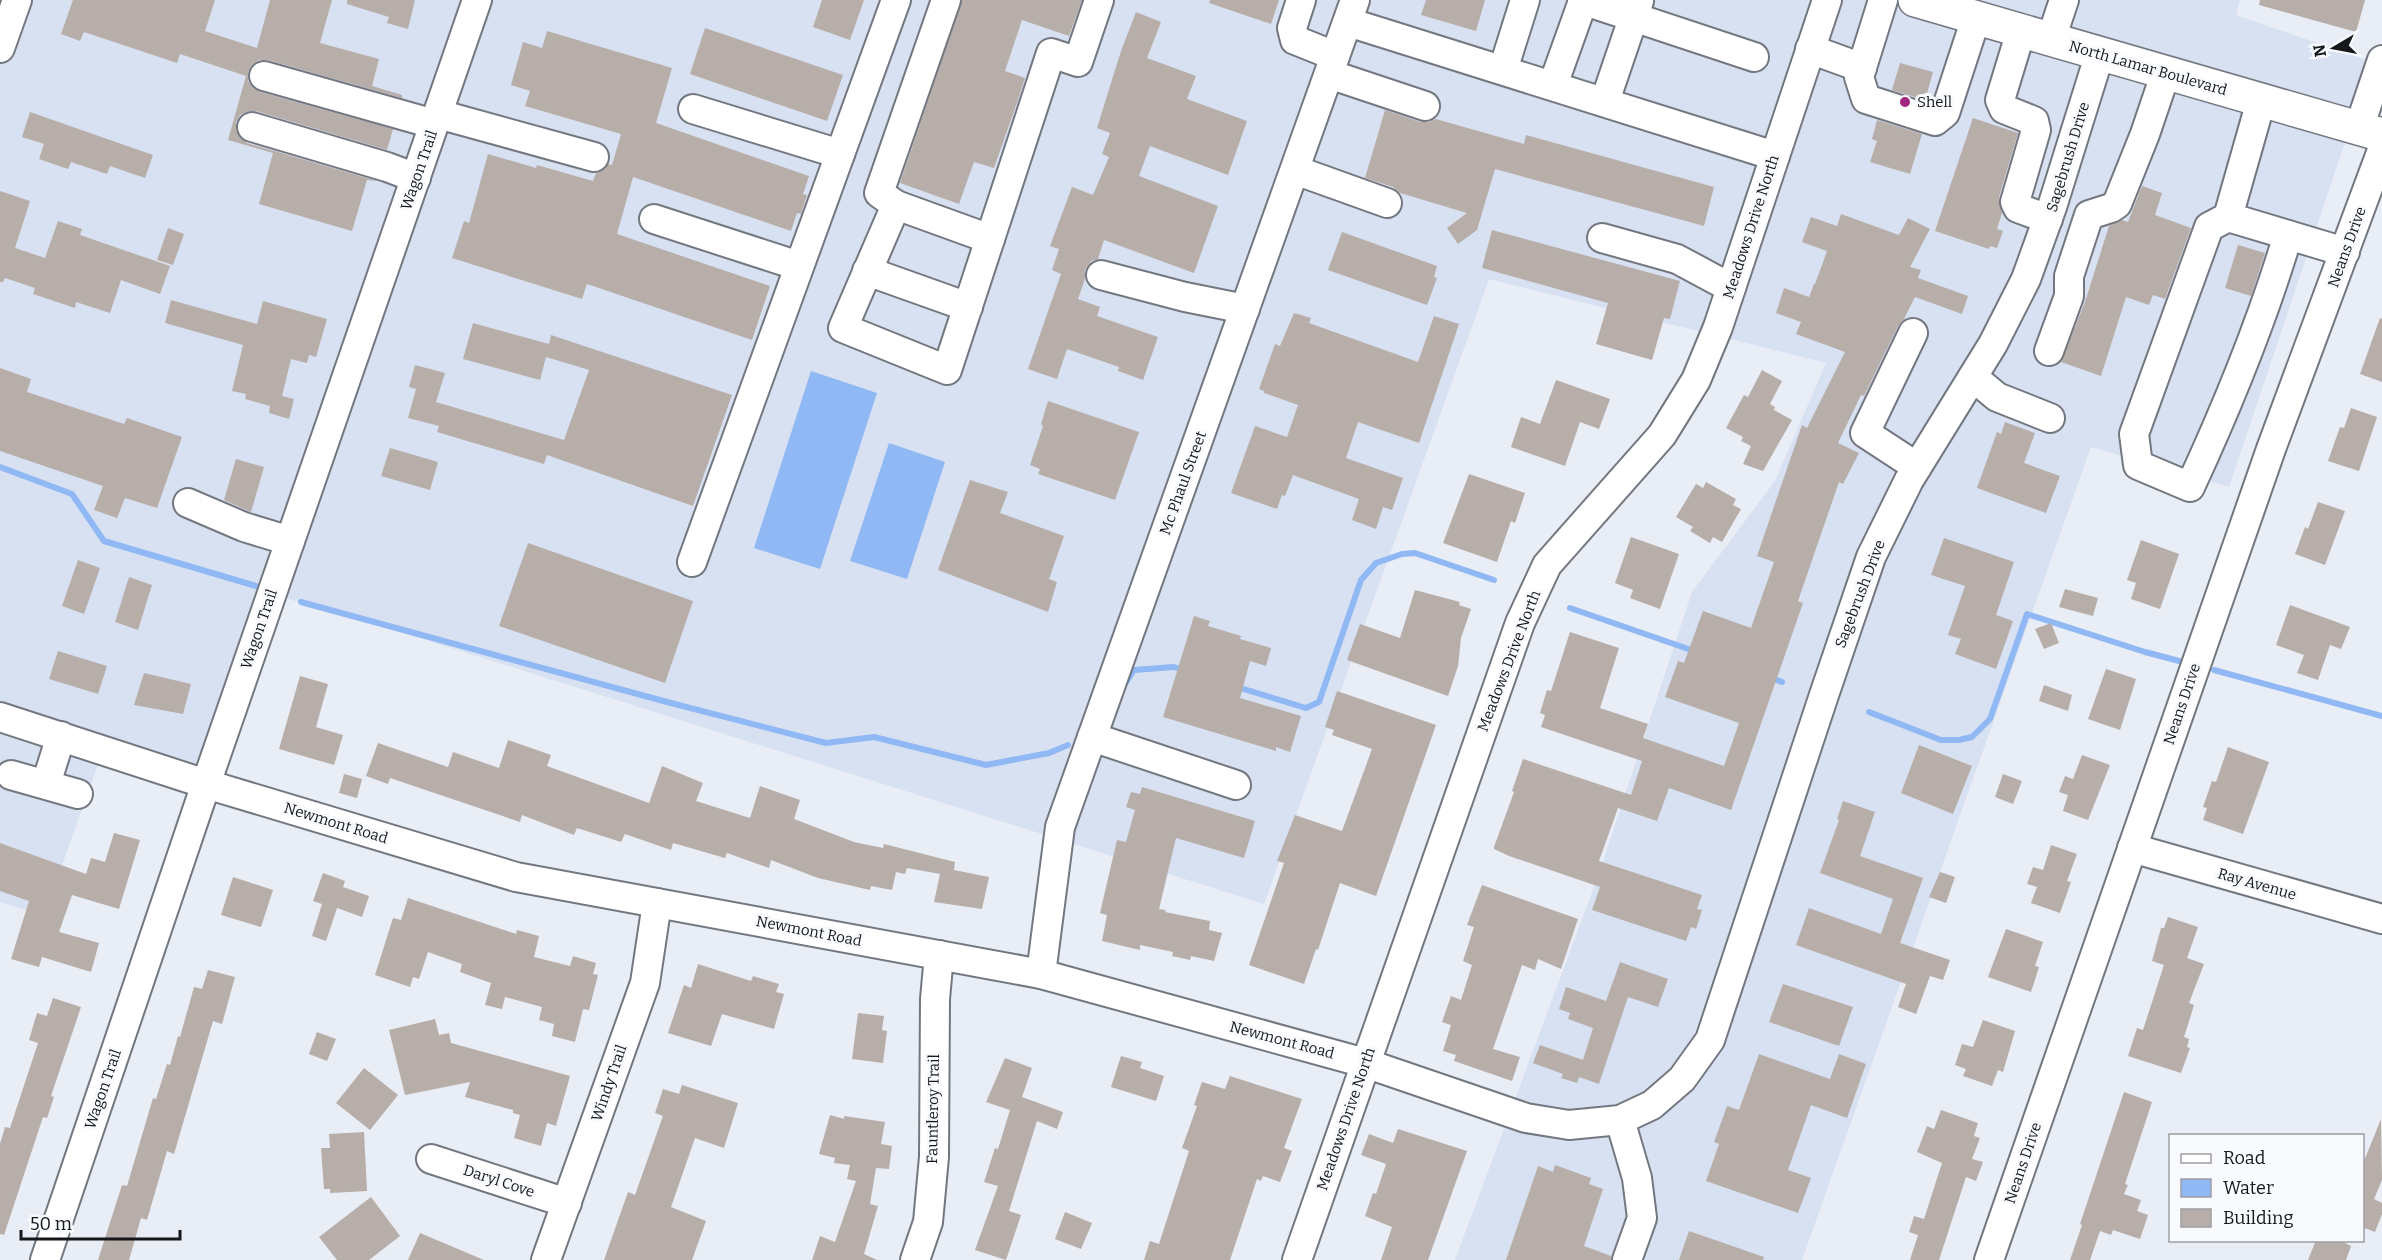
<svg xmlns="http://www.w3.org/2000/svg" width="2382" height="1260" font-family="Bitter,serif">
  <rect width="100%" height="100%" fill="#e8edf6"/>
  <polygon fill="#d8e1f1" points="0,0 2240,0 2236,15 2372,62 2229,487 2091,447 1802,1260 1455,1260 1596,882 1692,592 1775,481 1826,363 1489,279 1264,904 334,611 257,591 197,766 107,739 44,916 0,902"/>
  <g fill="#8fb8f4">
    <polygon points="811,371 877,393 820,569 754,548"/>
    <polygon points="889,443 945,462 907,579 850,561"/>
  </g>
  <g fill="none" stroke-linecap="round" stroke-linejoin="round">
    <g stroke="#8fb8f4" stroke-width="6">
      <polyline points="0,467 72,494 104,541 256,586"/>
      <polyline points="301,602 667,702 826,743 874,737 986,765 1049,753 1068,745"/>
      <polyline points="1570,608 1697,652"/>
      <polyline points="2214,670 2382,716"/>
      <polyline points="1769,677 1782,682"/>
      <polyline points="1125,684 1134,670 1174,667 1184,670"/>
      <polyline points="1237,687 1306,708 1319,702 1361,580 1376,563 1402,554 1415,553 1494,580"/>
      <polyline points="1869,712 1941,740 1959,740 1972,737 1990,719 2027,614 2145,652 2183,662"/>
    </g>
  </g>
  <g fill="#b8aea9">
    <polygon points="73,0 215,0 205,31 257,48 270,0 332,0 320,43 379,59 372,86 402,95 402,98 268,60 259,60 252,65 248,72 248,81 253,88 260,92 393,129 387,150 256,111 248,111 240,115 236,122 236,130 240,138 247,143 377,181 367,180 352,231 259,204 273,153 228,140 246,76 180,54 177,63 84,32 80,41 61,34"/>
    <polygon points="347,0 415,0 408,29 387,23 389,17 347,4"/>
    <polygon points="822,0 864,0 850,40 813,27"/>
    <polygon points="962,0 1082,0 1069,36 1022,20 1005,71 1025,78 1018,100 994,168 974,162 959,204 900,183"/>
    <polygon points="1210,0 1279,0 1271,24 1209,3"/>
    <polygon points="1426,0 1485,0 1476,31 1421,15"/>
    <polygon points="2260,0 2365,0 2356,32 2259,5"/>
    <polygon points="1136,12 1161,22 1147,58 1196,76 1187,99 1247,121 1228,175 1150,146 1139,176 1218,206 1194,273 1104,240 1098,259 1091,261 1085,270 1085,279 1078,299 1100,307 1097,316 1158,337 1143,380 1118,371 1119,367 1067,349 1057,379 1028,369 1061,274 1052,270 1059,249 1050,246 1072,187 1093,195 1109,157 1102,154 1110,133 1097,128 1121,51"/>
    <polygon points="705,28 843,75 827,121 690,74"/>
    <polygon points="547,31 672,68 656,123 809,176 803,194 807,195 801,214 797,213 791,231 633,177 617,234 770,286 752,340 587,284 582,299 452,258 464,221 469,223 488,154 536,168 537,165 593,181 596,173 605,169 608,164 612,165 621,134 525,106 530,91 511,85 523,42 542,48"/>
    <polygon points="1900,63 1933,72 1925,100 1892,90"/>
    <polygon points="1385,110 1420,122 1429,122 1436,119 1524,144 1526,135 1714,187 1704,226 1495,169 1477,230 1458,244 1447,228 1467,213 1400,193 1393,187 1365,178"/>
    <polygon points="30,112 153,155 145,178 110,166 107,174 71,162 68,169 39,159 44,144 22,137"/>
    <polygon points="1973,118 2018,133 1999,197 2002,213 1997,229 2003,231 1997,248 1990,246 1989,249 1935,231"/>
    <polygon points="1877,120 1922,134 1910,174 1870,162 1877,141 1872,139"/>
    <polygon points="2142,186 2162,193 2155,215 2191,228 2165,299 2153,295 2149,305 2126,297 2101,376 2061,362 2085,302 2109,226 2122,220 2128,222"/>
    <polygon points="0,191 30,201 15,248 45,258 58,221 82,229 80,235 170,266 160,294 121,280 110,313 76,302 75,308 33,294 35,288 5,278 3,282 0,282"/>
    <polygon points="1841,214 1899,235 1908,218 1930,229 1910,267 1921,270 1918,278 1968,296 1962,314 1915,297 1904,319 1898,326 1864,396 1861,395 1838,443 1859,453 1843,484 1839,482 1798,601 1803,603 1731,810 1669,788 1657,821 1618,808 1599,861 1702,895 1697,909 1702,910 1696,929 1691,927 1686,941 1592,910 1600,887 1509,856 1494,849 1494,847 1514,792 1512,791 1523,759 1631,795 1642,761 1541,727 1545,715 1540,713 1547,690 1551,691 1570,632 1619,648 1600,708 1648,724 1643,738 1724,766 1739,723 1665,697 1678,661 1684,663 1703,611 1751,628 1774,562 1757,556 1802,425 1807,428 1845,352 1796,334 1801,322 1776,313 1784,288 1809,297 1814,284 1815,284 1827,251 1802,242 1811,217 1837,226"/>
    <polygon points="168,228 184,234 173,265 157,260"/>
    <polygon points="1492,230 1680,281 1670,319 1664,318 1652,360 1596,344 1608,303 1482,268"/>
    <polygon points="1342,232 1437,266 1434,277 1437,278 1427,305 1328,270"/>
    <polygon points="2238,245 2265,253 2251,296 2225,288"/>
    <polygon points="171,300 257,324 263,301 327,319 316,357 309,355 307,363 291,359 282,396 294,399 289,419 269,413 270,406 245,399 246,394 232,391 243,345 165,323"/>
    <polygon points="1294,313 1311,318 1309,323 1418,362 1434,316 1459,324 1419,443 1358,422 1346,458 1403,478 1392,510 1383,507 1376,529 1352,520 1359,499 1293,475 1285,496 1282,495 1277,509 1231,493 1255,426 1287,437 1298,405 1264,393 1264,391 1259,389 1275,344 1280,346"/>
    <polygon points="2380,318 2382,319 2382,382 2360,374"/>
    <polygon points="473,323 549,344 551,335 732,395 693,506 547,455 544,464 437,432 439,426 408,418 416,389 409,387 415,365 445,373 436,402 564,440 589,370 546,357 540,380 463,359"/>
    <polygon points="0,368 31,379 27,392 124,424 127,418 182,437 157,508 125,498 117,518 94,510 103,486 0,451"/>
    <polygon points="1762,370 1782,381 1770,404 1775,407 1774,410 1792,420 1763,471 1743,464 1751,446 1741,441 1743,437 1726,428 1744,395 1748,397"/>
    <polygon points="1556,380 1610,399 1599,429 1580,422 1565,466 1511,447 1521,417 1540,424"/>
    <polygon points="1048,401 1139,432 1115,500 1038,474 1040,469 1030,465 1043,426 1041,424"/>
    <polygon points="2351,408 2377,417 2359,471 2328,461 2340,427 2344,428"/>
    <polygon points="2005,422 2035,433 2024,463 2060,476 2046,513 1977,488 1997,432 2001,434"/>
    <polygon points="390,448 438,462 430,490 381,476"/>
    <polygon points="236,459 264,467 251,512 224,500"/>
    <polygon points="1469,474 1525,493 1515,523 1511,521 1497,562 1443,543"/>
    <polygon points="970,480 1008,492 1000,513 1064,536 1049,579 1057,582 1048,612 938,570"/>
    <polygon points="1706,482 1736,499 1733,505 1741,509 1722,542 1713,537 1710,543 1690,531 1693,527 1676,517 1696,484 1703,488"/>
    <polygon points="2318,502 2345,511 2325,565 2295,554 2305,527 2308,529"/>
    <polygon points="1631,537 1679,554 1660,609 1630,598 1633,590 1615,583"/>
    <polygon points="1944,538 2014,562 1996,615 2013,621 1996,669 1955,654 1961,639 1948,635 1965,586 1931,575"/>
    <polygon points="2141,540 2179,554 2160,609 2131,599 2136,583 2127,580"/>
    <polygon points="528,543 693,601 665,683 499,626"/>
    <polygon points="78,560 100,568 84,614 62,606"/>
    <polygon points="129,577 152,585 138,630 115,622"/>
    <polygon points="2065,589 2098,598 2093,616 2059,607"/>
    <polygon points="1415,590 1460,602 1459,605 1471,609 1461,638 1458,666 1448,696 1347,660 1360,624 1400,638"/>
    <polygon points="2290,605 2350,627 2341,649 2330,645 2318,680 2297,673 2304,655 2276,645"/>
    <polygon points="1194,616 1210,621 1208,626 1241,636 1240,639 1271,648 1266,666 1250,661 1240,698 1301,716 1290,752 1276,747 1276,751 1163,717"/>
    <polygon points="2051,623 2059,643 2044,649 2035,629"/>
    <polygon points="58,651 107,666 98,694 49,679"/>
    <polygon points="2106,669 2136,679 2120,730 2088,719"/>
    <polygon points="144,673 191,684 183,714 134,705"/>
    <polygon points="300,676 328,684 316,727 343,735 334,765 279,749"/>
    <polygon points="2044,685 2072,695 2068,711 2039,701"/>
    <polygon points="1337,691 1436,725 1376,896 1340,883 1318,950 1316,949 1304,984 1249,965 1284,863 1277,861 1295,815 1342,831 1372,749 1332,735 1334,730 1325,727"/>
    <polygon points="508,740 551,755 547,766 649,803 662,766 703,783 696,801 750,818 760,786 800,800 794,819 854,842 883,848 884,844 955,862 954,870 989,877 982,909 934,902 940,874 907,868 905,874 896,872 892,890 871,886 870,890 818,878 771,860 769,868 727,853 725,858 673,843 671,850 625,834 621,842 577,828 574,835 522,815 520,822 390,778 388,784 366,776 378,743 448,767 453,752 499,768"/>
    <polygon points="1919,745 1972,766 1953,814 1901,793"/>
    <polygon points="2228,747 2269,762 2243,834 2203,820 2207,808 2203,807 2212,781 2216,782"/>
    <polygon points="2082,755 2110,765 2088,820 2063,811 2068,795 2059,792 2065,776 2073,779"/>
    <polygon points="344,774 362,779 357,798 339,793"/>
    <polygon points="2003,774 2022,781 2013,804 1995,797"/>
    <polygon points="1142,787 1255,821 1244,858 1176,838 1159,909 1166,910 1165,912 1210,921 1209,930 1222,933 1214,961 1191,956 1190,960 1172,956 1173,952 1140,945 1140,950 1102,941 1107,915 1100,913 1117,840 1126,842 1135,810 1126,807 1131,792 1140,794"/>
    <polygon points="1843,801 1875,812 1860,856 1923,878 1900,943 1950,960 1943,980 1930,976 1916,1014 1898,1007 1906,984 1796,945 1809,908 1881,934 1893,899 1820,873 1839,820 1837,819"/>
    <polygon points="114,833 140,840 119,909 72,895 59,932 99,943 91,972 42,957 39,967 11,959 29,901 0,891 0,843 86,874 91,858 105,862"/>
    <polygon points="2051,845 2077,854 2067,881 2071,882 2060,913 2031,903 2037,887 2027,884 2033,867 2043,870"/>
    <polygon points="1940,872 1955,877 1946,903 1929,897"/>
    <polygon points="323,873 345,881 343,887 369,896 362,917 337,908 326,941 312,936 322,904 313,901"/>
    <polygon points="233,877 273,890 261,927 221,915"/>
    <polygon points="1482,885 1578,919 1561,969 1538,959 1535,970 1522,965 1493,1049 1520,1057 1512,1081 1454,1061 1456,1055 1443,1051 1451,1025 1442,1022 1451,996 1461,1000 1472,965 1463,961 1474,927 1467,925"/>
    <polygon points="408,898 516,934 517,930 539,936 534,957 570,966 573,956 596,963 593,974 598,975 589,1010 583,1009 575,1042 552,1036 554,1024 539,1020 542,1007 505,997 502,1009 485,1005 491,983 460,972 462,964 428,952 419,979 413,977 410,987 375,975 393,918 401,920"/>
    <polygon points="2168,917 2198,927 2187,958 2204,964 2189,1003 2194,1005 2184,1037 2189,1039 2187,1047 2190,1048 2181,1073 2128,1056 2137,1028 2143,1030 2164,965 2152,961 2161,928 2164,928"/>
    <polygon points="2006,929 2043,942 2035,966 2039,967 2031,992 1988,977"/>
    <polygon points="1620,962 1668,979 1658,1007 1628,997 1599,1084 1579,1077 1577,1083 1561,1078 1563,1074 1533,1063 1540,1045 1583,1060 1593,1028 1568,1019 1570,1013 1559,1009 1566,987 1606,1001"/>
    <polygon points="698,964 751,981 753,976 779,984 776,992 784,994 774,1029 722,1014 711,1046 668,1033 684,985 691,988"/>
    <polygon points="208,970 235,977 222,1024 213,1021 174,1154 167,1151 147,1220 141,1218 129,1260 98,1260 122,1185 127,1186 153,1098 156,1099 167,1064 170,1065 178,1036 180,1037 194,987 202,989"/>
    <polygon points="1783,984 1853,1007 1839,1046 1769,1022"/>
    <polygon points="53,998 81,1007 51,1096 54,1097 47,1118 43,1117 4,1235 0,1234 0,1144 5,1127 10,1128 38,1043 29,1040 37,1013 47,1016"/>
    <polygon points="858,1013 884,1016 882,1030 887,1031 883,1063 852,1059"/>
    <polygon points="435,1019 439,1035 449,1033 451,1043 570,1076 556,1126 547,1123 541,1146 514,1138 520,1115 513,1113 513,1110 465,1097 470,1082 405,1095 389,1030"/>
    <polygon points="1983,1020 2015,1031 2003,1072 1998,1070 1992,1086 1963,1076 1966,1069 1955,1065 1962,1044 1973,1047"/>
    <polygon points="317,1032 336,1039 327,1061 309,1054"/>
    <polygon points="1759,1054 1830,1079 1839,1054 1866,1064 1847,1118 1811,1105 1788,1170 1811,1178 1798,1213 1706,1181 1719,1144 1714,1142 1727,1106 1739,1110"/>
    <polygon points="1121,1056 1142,1062 1140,1068 1164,1076 1156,1101 1111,1087"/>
    <polygon points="1005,1058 1032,1068 1022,1097 1063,1112 1057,1129 1037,1121 1009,1211 1021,1215 1006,1260 975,1250 998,1186 984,1182 995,1148 998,1149 1010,1110 986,1102"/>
    <polygon points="364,1068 398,1095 370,1130 336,1103"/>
    <polygon points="1230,1076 1302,1099 1284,1148 1292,1151 1280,1182 1263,1176 1261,1181 1257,1179 1230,1260 1144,1260 1150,1241 1159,1244 1189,1151 1182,1148 1197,1106 1194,1105 1202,1082 1225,1089"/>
    <polygon points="682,1085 738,1103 724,1148 695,1138 671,1207 706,1221 692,1260 604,1260 628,1192 635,1195 663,1116 655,1113 663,1089 679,1094"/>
    <polygon points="2124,1092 2152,1102 2125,1184 2128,1185 2124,1194 2141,1200 2137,1211 2148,1215 2140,1239 2113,1230 2111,1235 2100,1231 2090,1260 2070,1260 2082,1225 2080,1224"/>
    <polygon points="1941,1110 1978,1123 1974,1136 1980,1138 1972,1159 1983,1162 1976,1181 1966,1177 1939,1260 1910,1260 1918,1235 1909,1232 1914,1216 1924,1219 1942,1163 1917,1152 1927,1126 1934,1129"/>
    <polygon points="830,1115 844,1119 844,1116 885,1122 881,1144 892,1146 889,1169 876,1168 870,1204 878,1206 864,1254 877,1260 812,1260 820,1236 835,1242 856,1181 847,1179 850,1165 834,1163 835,1158 819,1154"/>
    <polygon points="2381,1119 2382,1180 2374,1199 2382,1203 2382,1214 2375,1232 2362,1227 2362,1166"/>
    <polygon points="1398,1129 1467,1151 1428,1260 1381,1260 1392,1227 1365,1216 1373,1193 1376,1194 1386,1164 1361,1155 1369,1134 1393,1143"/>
    <polygon points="364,1132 367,1191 330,1193 330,1189 324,1189 321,1148 330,1148 329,1134"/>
    <polygon points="1555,1165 1591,1178 1589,1184 1603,1189 1584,1246 1611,1256 1611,1260 1506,1260 1538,1166 1553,1172"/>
    <polygon points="371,1197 400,1236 369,1260 337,1260 319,1237"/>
    <polygon points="1065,1212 1092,1223 1081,1249 1055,1239"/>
    <polygon points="1689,1231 1764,1257 1763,1260 1679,1260"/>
    <polygon points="420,1233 484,1260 408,1260"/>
    <polygon points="2316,1240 2339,1240 2351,1246 2346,1260 2308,1260"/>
  </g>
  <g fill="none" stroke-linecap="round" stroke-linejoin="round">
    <g stroke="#737880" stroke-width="32">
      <g id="minor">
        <polyline points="946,0 879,193 896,205 843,328 947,370 1051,53 1078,62 1099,0"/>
        <polyline points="1301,0 1292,28 1295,40 1335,56"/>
        <polyline points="1582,0 1754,57"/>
        <polyline points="1883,0 1859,77 1866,99 1935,121 1945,113 1976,18"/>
        <polyline points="1348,22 1775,156"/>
        <polyline points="2021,31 2000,100 2004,109 2034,121 2036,130 2015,202 2018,208 2048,219"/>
        <polyline points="2051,39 2064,0"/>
        <polyline points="0,48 17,0"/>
        <polyline points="1810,49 1862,68"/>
        <polyline points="1503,70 1525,0"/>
        <polyline points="1329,74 1425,106"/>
        <polyline points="264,76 434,124"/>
        <polyline points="1553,85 1583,1"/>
        <polyline points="1605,101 1639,1"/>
        <polyline points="2261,101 2228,217 2345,252"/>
        <polyline points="693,109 840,154"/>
        <polyline points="438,114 594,157"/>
        <polyline points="252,127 387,167 416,178"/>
        <polyline points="2359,128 2382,60"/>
        <polyline points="1295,170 1387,203"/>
        <polyline points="896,205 990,239"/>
        <path d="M2228 217 2209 227 2134 434 2138 465 2190 487C2228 405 2262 322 2288 235"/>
        <polyline points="654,219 799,266"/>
        <polyline points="1602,238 1677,259 1731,288"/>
        <polyline points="867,271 968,307"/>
        <polyline points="1101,275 1185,297 1245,309"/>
        <polyline points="1913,333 1865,433 1917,467"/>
        <polyline points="2049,351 2069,296 2069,276 2089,215 2111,208 2117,204 2145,134 2166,72"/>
        <polyline points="1973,377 1997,397 2050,418"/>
        <polyline points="188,503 244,527 290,541"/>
        <polyline points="692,562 896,0"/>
        <polyline points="0,717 206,784 516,877 1041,974 1365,1063 1526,1118 1569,1125 1620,1120 1652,1105 1682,1079 1710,1040 1823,698 1871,557 1909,480 1993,344 2026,279 2052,207 2100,53"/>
        <polyline points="1092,737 1236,785"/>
        <polyline points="11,775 78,794"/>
        <polyline points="46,784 61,736"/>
        <polyline points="2132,848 2382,919"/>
        <polyline points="1041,974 1060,827 1355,0"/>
        <polyline points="1620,1120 1637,1178 1642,1218 1627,1260"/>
        <polyline points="431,1159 567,1203"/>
        <polyline points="45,1260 206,784 477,0"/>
        <polyline points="546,1260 645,983 657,903"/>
        <polyline points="915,1260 928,1222 934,1157 935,999 939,955"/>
        <polyline points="1297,1260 1520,623 1547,565 1662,435 1696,380 1718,327 1827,0"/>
        <polyline points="1989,1260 2271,449 2382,150"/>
      </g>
    </g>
    <g stroke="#737880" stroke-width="36">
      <polyline id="major" points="1915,0 2382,135"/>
    </g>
    <use href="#minor" stroke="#fff" stroke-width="28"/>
    <use href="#major" stroke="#fff" stroke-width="33"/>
  </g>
  <circle fill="#a0277e" stroke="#f8fafe" stroke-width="2" cx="1905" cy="102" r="6"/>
  <g text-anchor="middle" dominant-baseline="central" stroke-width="6" stroke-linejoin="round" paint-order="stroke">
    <g font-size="15" fill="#15171a" stroke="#f8fafe">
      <text transform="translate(2148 68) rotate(16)">North Lamar Boulevard</text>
      <text transform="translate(2068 157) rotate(-73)">Sagebrush Drive</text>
      <text transform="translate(419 170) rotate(-71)">Wagon Trail</text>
      <text transform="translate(1751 227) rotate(-72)">Meadows Drive North</text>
      <text transform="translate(2347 247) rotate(-70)">Neans Drive</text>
      <text transform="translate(1183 483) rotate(-70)">Mc Phaul Street</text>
      <text transform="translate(1860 594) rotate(-69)">Sagebrush Drive</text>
      <text transform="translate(259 629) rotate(-71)">Wagon Trail</text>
      <text transform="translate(1509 661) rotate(-69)">Meadows Drive North</text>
      <text transform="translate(2182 704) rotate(-71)">Neans Drive</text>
      <text transform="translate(336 823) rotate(17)">Newmont Road</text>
      <text transform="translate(2257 884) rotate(16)">Ray Avenue</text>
      <text transform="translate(809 931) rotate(11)">Newmont Road</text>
      <text transform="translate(1282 1040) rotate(15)">Newmont Road</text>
      <text transform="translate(609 1083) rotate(-71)">Windy Trail</text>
      <text transform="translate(103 1089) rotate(-71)">Wagon Trail</text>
      <text transform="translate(933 1109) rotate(-89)">Fauntleroy Trail</text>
      <text transform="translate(1346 1119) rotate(-71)">Meadows Drive North</text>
      <text transform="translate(2023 1163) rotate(-71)">Neans Drive</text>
      <text transform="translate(499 1181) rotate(18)">Daryl Cove</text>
    </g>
    <g font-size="15" fill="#15171a" stroke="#f8fafe" text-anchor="start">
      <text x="1917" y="102">Shell</text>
    </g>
  </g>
  <rect x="2169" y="1134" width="195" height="108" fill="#f8fafe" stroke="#9d9fa3" stroke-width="1.5"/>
  <rect x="2181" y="1154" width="30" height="9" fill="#ffffff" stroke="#9d9fa3" stroke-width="1.5"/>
  <text x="2223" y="1164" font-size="18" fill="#15171a">Road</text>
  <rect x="2181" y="1179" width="30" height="18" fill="#8fb8f4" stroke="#9d9fa3" stroke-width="1.5"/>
  <text x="2223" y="1194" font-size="18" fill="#15171a">Water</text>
  <rect x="2181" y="1209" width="30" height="18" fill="#b8aea9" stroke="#9d9fa3" stroke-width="1.5"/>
  <text x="2223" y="1224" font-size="18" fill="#15171a">Building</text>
  <g transform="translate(2334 48) rotate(260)" stroke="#f8fafe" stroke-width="4.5" paint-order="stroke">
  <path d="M0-4.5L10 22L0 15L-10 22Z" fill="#15171a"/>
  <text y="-9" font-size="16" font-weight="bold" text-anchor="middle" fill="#15171a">N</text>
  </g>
  <path d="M21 1230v9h159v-9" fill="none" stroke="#15171a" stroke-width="3"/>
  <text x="30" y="1230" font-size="18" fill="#15171a" stroke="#f8fafe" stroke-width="4.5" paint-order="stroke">50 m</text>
</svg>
